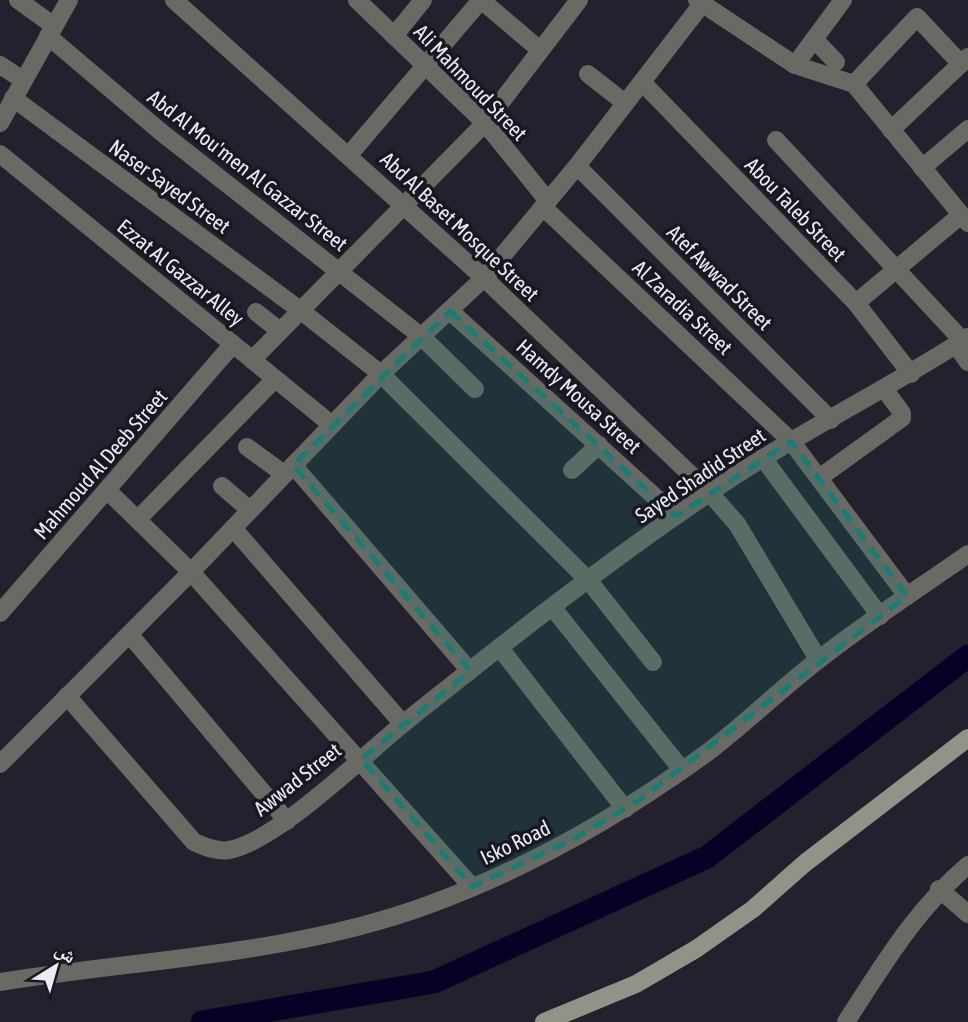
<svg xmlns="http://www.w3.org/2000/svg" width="968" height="1022" font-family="'Asap Condensed','Noto Naskh Arabic',sans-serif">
  <rect width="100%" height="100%" fill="#22212d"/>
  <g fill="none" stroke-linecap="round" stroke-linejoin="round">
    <polyline stroke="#090026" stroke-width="23" points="202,1022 434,982 707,857 968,656"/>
    <g stroke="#696a63" stroke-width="18">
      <polyline points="18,0 54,26"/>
      <polyline points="174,0 484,278 709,492 737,524 818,659"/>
      <polyline points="357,0 485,123 548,201"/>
      <polyline points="481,0 540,50"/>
      <polyline points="697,0 795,65 854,84 968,223"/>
      <polyline points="48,36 161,132 422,337 475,389"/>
      <polyline points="394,36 423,0"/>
      <polyline points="814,39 836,62"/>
      <polyline points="0,65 23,80"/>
      <polyline points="795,65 843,0"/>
      <polyline points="588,74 625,103"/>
      <polyline points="642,82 856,303 911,374"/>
      <polyline points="854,84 917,17 961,64"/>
      <polyline points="13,98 300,310 381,374 589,581 653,662"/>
      <polyline points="0,123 69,0"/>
      <polyline points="891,130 968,57"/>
      <polyline points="776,140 962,340"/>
      <polyline points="0,154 332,425"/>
      <polyline points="349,155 481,0"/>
      <polyline points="577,166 831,420"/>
      <polyline points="922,168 968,129"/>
      <polyline points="543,207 791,441 907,596"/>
      <polyline points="856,303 961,215"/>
      <polyline points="450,311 676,516"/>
      <polyline points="256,312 280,331"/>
      <polyline points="956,345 968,362"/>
      <polyline points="252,360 485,123 579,0"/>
      <polyline points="247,447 284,474"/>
      <polyline points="763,458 880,616"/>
      <polyline points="293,465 470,671"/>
      <polyline points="572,470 599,445"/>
      <polyline points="819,478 902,418 902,413 885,390"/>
      <polyline points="222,486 250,510"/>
      <polyline points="108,491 191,572 472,887"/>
      <polyline points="139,518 275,379"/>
      <polyline points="233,528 403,724"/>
      <polyline points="553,608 682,770"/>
      <polyline points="0,613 233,344"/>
      <polyline points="130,635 287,821"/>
      <polyline points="500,648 625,809"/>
      <path d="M67 696 194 842C205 847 217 852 229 850 276 842 364 755 404 723 503 644 604 564 709 493 792 436 883 392 968 337"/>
      <polyline points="0,764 191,572 381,374 484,278 577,166 702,4"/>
      <polyline points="939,889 968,914"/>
      <path d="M0 982C141 959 292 955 428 905 527 869 618 817 704 755 743 726 778 691 817 661 865 623 918 589 968 554"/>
      <path d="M846 1022C883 965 916 909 968 865"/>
    </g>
    <polyline stroke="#919288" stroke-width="18" points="544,1022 636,984 696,949 753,909 805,863 968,738"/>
  </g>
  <path fill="#1a7c75" fill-opacity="0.2" stroke="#1a7c75" stroke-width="5" stroke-dasharray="14 9" stroke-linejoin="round" d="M450 311 676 516 791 441 907 596 641 799 572 840 472 887 361 759 470 671 293 465Z"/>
  <g text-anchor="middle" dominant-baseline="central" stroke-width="7" stroke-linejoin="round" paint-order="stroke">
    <g font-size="21" fill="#ebebf3" stroke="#181823">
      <text transform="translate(471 82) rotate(46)">Ali Mahmoud Street</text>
      <text transform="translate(248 170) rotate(38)">Abd Al Mou'men Al Gazzar Street</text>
      <text transform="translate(170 186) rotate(36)">Naser Sayed Street</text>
      <text transform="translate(796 209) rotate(46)">Abou Taleb Street</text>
      <text transform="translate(460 226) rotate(43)">Abd Al Baset Mosque Street</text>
      <text transform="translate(181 272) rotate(39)">Ezzat Al Gazzar Alley</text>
      <text transform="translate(720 277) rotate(45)">Atef Awwad Street</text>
      <text transform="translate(683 307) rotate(43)">Al Zaradia Street</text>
      <text transform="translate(579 396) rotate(42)">Hamdy Mousa Street</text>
      <text transform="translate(100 464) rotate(-49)">Mahmoud Al Deeb Street</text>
      <text transform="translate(700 475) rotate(-34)">Sayed Shadid Street</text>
      <text transform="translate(297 779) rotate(-38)">Awwad Street</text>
      <text transform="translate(515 842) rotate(-26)">Isko Road</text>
    </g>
  </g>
  <g transform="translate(56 966) rotate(37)" stroke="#181823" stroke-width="5" paint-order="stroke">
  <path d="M0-5L12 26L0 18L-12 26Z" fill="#ebebf3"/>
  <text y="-10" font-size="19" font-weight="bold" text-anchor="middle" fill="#ebebf3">ش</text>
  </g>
</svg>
